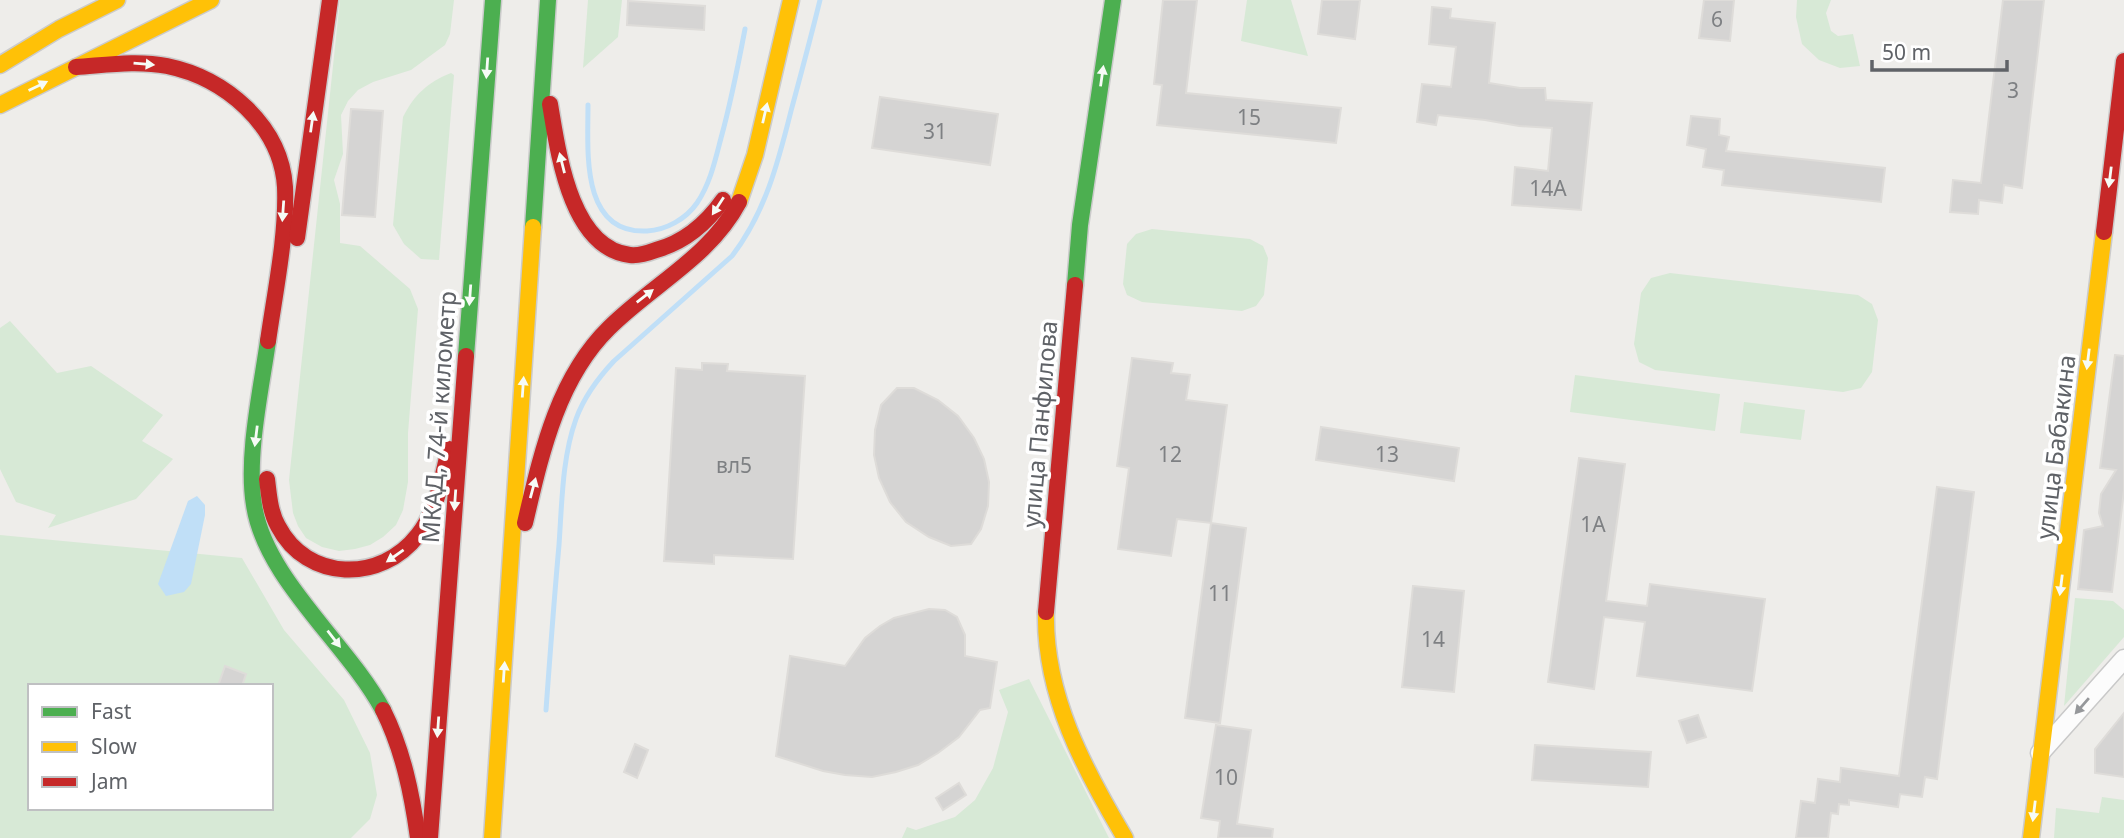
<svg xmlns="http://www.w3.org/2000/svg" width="2124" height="838" font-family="'Noto Sans',sans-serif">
  <rect width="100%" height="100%" fill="#eeedea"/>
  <g fill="#d7e9d6" fill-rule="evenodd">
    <polygon points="340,0 454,0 450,34 445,45 411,70 373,82 358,90 348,101 341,115 343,154 334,180 340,204 340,243 360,246 410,289 418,309 408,433 408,482 403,510 396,525 383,537 370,545 355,549 339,551 322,547 306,538 298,526 293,513 289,480"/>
    <polygon points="588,0 622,0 618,37 583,68"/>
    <polygon points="1247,0 1291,0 1308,56 1241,41"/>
    <polygon points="1797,0 1831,0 1826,13 1831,31 1838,36 1853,34 1860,66 1840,68 1819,60 1802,44 1796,17"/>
    <path d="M451 73 454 75 439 260 421 259 404 244 393 225 403 117C414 95 428 82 451 73Z"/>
    <polygon points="1152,229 1250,239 1263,246 1268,258 1264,295 1256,306 1242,311 1142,302 1127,295 1123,284 1127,244 1136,234"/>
    <polygon points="1670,273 1858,295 1872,304 1878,320 1872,372 1861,388 1843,392 1655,370 1639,362 1634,344 1641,293 1651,278"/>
    <polygon points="10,321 57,373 91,366 163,415 142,441 173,459 136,499 48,528 56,515 16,502 0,469 0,328"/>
    <polygon points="1575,375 1720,394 1715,431 1570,412"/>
    <polygon points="1744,402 1805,410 1801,440 1740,433"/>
    <path d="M0 535 242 558 284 630 344 700 370 753 377 795 370 819 351 838H0ZM30 686H271V808H30Z"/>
    <polygon points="2075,598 2113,601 2124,610 2124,637 2064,706"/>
    <polygon points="1029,679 1109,838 902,838 907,827 916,830 955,817 975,800 993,768 1008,712 999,690"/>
    <polygon points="2102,797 2124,800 2124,838 2054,838 2056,808 2099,813"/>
  </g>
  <polygon fill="#c0dff7" points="197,496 205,505 205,515 191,584 184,592 166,596 158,584 188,501"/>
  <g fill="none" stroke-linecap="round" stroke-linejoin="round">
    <g stroke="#c0dff7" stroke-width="5">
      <path d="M588 105C588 151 580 234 647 231 666 230 686 219 697 203 710 184 715 161 721 138 731 102 738 66 745 29"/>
      <path d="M546 710C550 655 554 600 559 545 562 503 562 458 576 419 584 397 598 378 614 361L732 256C765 213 778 163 791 111 801 74 811 37 820 0"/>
    </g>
  </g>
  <g fill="#d5d4d3" stroke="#dedcd9" stroke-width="2">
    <polygon points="1163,0 1197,0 1186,93 1341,108 1336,143 1157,125 1162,85 1154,84"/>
    <polygon points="1322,0 1360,0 1355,39 1318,34"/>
    <polygon points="1704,0 1734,0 1730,41 1699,38"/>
    <polygon points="2003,0 2044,0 2022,188 2004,185 2002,203 1979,200 1978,214 1950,212 1953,180 1981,183"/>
    <polygon points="628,1 705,6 704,30 627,25"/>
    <polygon points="1432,7 1451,9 1450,18 1495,23 1489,83 1520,88 1545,88 1546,100 1592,103 1581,210 1512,205 1515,167 1548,171 1552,128 1519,126 1485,120 1438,115 1436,125 1417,122 1422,84 1451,87 1456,47 1429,44"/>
    <polygon points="880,97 998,114 990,165 872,148"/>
    <polygon points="351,109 383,111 375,217 342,215"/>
    <polygon points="1691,116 1720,119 1719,135 1729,137 1726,151 1885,168 1881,202 1722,185 1724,170 1703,167 1706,149 1687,145"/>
    <polygon points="2115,355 2124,356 2124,490 2112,592 2078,589 2084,530 2103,526 2099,513 2101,494 2116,470 2100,468"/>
    <polygon points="1132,358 1173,363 1171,373 1190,375 1186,400 1227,405 1211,523 1177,519 1171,556 1118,549 1129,468 1117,466"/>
    <polygon points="702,363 728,364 727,371 805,376 793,559 714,555 714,564 664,561 676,368 702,370"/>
    <polygon points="897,388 914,388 938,400 958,416 974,438 984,459 989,482 988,506 981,529 971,544 951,546 929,537 906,522 890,502 879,478 874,455 875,430 881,405"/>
    <polygon points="1321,427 1459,448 1454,481 1316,460"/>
    <polygon points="1579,458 1625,464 1606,601 1647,606 1650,584 1765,599 1752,691 1637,676 1645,622 1604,617 1594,689 1548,682"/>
    <polygon points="1937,487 1974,492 1937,779 1925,777 1922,797 1900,794 1898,807 1849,800 1849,805 1839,804 1838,814 1831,813 1828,838 1796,838 1801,801 1815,803 1818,779 1840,782 1841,768 1899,776"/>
    <polygon points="1211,523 1246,528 1220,723 1185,718"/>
    <polygon points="1413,586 1464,591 1454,692 1402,687"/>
    <polygon points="929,609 945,610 957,617 965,635 965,656 997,662 990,708 980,710 959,737 938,753 918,765 896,772 872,777 845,775 823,771 776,756 790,656 845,666 865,638 880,626 894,618"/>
    <polygon points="225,666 246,674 242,686 218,686"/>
    <polygon points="2124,713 2124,777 2095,773 2095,749"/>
    <polygon points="1698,715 1706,737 1687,743 1679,721"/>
    <polygon points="1216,725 1251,730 1237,824 1273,829 1272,838 1218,838 1220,821 1201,818"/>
    <polygon points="635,744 648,750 637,778 624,772"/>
    <polygon points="1535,745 1651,752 1648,787 1532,780"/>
    <polygon points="959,783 966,795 943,810 936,798"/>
  </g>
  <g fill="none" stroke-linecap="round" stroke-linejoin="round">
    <g stroke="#c9c9c9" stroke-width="21">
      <polyline id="street" points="2040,753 2124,659"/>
    </g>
    <g stroke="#cbcbcb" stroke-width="19">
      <g id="fast">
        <polyline points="533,227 548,0"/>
        <polyline points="1075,285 1080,225 1113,0"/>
        <path d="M268 341C261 390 246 457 254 505 265 579 347 643 383 710"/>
        <polyline points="466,356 493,0"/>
      </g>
    </g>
    <g stroke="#cbcbcb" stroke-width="19">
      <g id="slow">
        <polyline points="0,65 59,29 117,0"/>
        <polyline points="0,105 211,0"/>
        <polyline points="739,202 755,155 791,0"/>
        <path d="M1046 612C1044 695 1084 769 1125 838"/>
        <polyline points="492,838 533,227"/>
        <polyline points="2031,838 2104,232"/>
      </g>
    </g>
    <g stroke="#cbcbcb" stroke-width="19">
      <g id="jam">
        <path d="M76 67C106 65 137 60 167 66 225 78 281 125 285 187 287 235 275 292 268 341"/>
        <path d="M550 104C558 151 570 248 630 255 638 256 648 253 656 250 685 242 706 224 723 200"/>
        <polyline points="2104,232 2124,61"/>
        <polyline points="297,238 330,0"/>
        <path d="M267 479C269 495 270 512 278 526 307 582 381 583 418 535 437 511 442 478 449 449"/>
        <path d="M525 523C541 455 557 379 609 328 652 285 710 257 739 202"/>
        <polyline points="1046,612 1075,285"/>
        <path d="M383 710C403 750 412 794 418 838"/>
        <polyline points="430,838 466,356"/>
      </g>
    </g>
    <use href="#street" stroke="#fcfcfc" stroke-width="18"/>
    <use href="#fast" stroke="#4caf50" stroke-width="16"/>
    <use href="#slow" stroke="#ffc107" stroke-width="16"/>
    <use href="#jam" stroke="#c62828" stroke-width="16"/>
  </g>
  <defs><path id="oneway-solid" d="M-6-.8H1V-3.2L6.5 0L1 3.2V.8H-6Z" transform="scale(1.75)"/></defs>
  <g fill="#f6fbf6">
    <use href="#oneway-solid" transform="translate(144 64) rotate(5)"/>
    <use href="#oneway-solid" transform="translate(487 68) rotate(94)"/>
    <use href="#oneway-solid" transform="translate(1102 76) rotate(-82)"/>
    <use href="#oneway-solid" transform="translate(38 86) rotate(-26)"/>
    <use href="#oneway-solid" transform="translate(765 113) rotate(-77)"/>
    <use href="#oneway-solid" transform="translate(312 122) rotate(-82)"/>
    <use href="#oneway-solid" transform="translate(562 163) rotate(-104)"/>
    <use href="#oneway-solid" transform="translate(2110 177) rotate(97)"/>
    <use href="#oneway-solid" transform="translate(718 206) rotate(123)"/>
    <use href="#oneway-solid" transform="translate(283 211) rotate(94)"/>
    <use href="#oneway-solid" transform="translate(470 295) rotate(94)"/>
    <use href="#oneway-solid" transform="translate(645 296) rotate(-38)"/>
    <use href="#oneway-solid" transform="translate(2088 359) rotate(97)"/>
    <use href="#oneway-solid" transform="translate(523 387) rotate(-86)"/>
    <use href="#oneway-solid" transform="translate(256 436) rotate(97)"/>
    <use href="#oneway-solid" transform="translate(533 488) rotate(-75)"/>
    <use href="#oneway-solid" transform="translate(455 500) rotate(94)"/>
    <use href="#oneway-solid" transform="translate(395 556) rotate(145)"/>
    <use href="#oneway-solid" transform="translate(2061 585) rotate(97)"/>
    <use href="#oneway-solid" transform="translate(334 639) rotate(52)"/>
    <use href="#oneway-solid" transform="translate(504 672) rotate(-86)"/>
    <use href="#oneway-solid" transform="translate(438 727) rotate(94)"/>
    <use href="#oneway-solid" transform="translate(2034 811) rotate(97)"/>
  </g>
  <use fill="#96989b" href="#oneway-solid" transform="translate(2082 706) rotate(131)"/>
  <g text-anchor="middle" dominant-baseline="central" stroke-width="7" stroke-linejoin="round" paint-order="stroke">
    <g font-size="21" fill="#7e8083">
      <text x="1717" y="19">6</text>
      <text x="2013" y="90">3</text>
      <text x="1249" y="117">15</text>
      <text x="935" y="131">31</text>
      <text x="1548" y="188">14А</text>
      <text x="1170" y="454">12</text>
      <text x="1387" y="454">13</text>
      <text x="734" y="465">вл5</text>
      <text x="1593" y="524">1А</text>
      <text x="1220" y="593">11</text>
      <text x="1433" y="639">14</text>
      <text x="1226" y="777">10</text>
    </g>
    <g font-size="24" fill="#5f6267" stroke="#fff">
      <text transform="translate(438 417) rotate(-86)">МКАД, 74-й километр</text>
      <text transform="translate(1039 424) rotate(-85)">улица Панфилова</text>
      <text transform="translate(2055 447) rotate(-83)">улица Бабакина</text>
    </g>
  </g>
  <rect x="28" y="684" width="245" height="126" fill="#ffffff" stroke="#bfc0c2" stroke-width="2"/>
  <rect x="42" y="707" width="35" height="10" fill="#4caf50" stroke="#bfc0c2" stroke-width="2"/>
  <text x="91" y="719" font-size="21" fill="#5f6267">Fast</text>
  <rect x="42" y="742" width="35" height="10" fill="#ffc107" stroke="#bfc0c2" stroke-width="2"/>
  <text x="91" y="754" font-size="21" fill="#5f6267">Slow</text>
  <rect x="42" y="777" width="35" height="10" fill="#c62828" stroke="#bfc0c2" stroke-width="2"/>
  <text x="91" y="789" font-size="21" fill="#5f6267">Jam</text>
  <path d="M1872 60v10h135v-10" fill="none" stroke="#5f6267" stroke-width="3.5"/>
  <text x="1882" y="60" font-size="21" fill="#5f6267" stroke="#ffffff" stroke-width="5" paint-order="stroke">50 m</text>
</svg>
